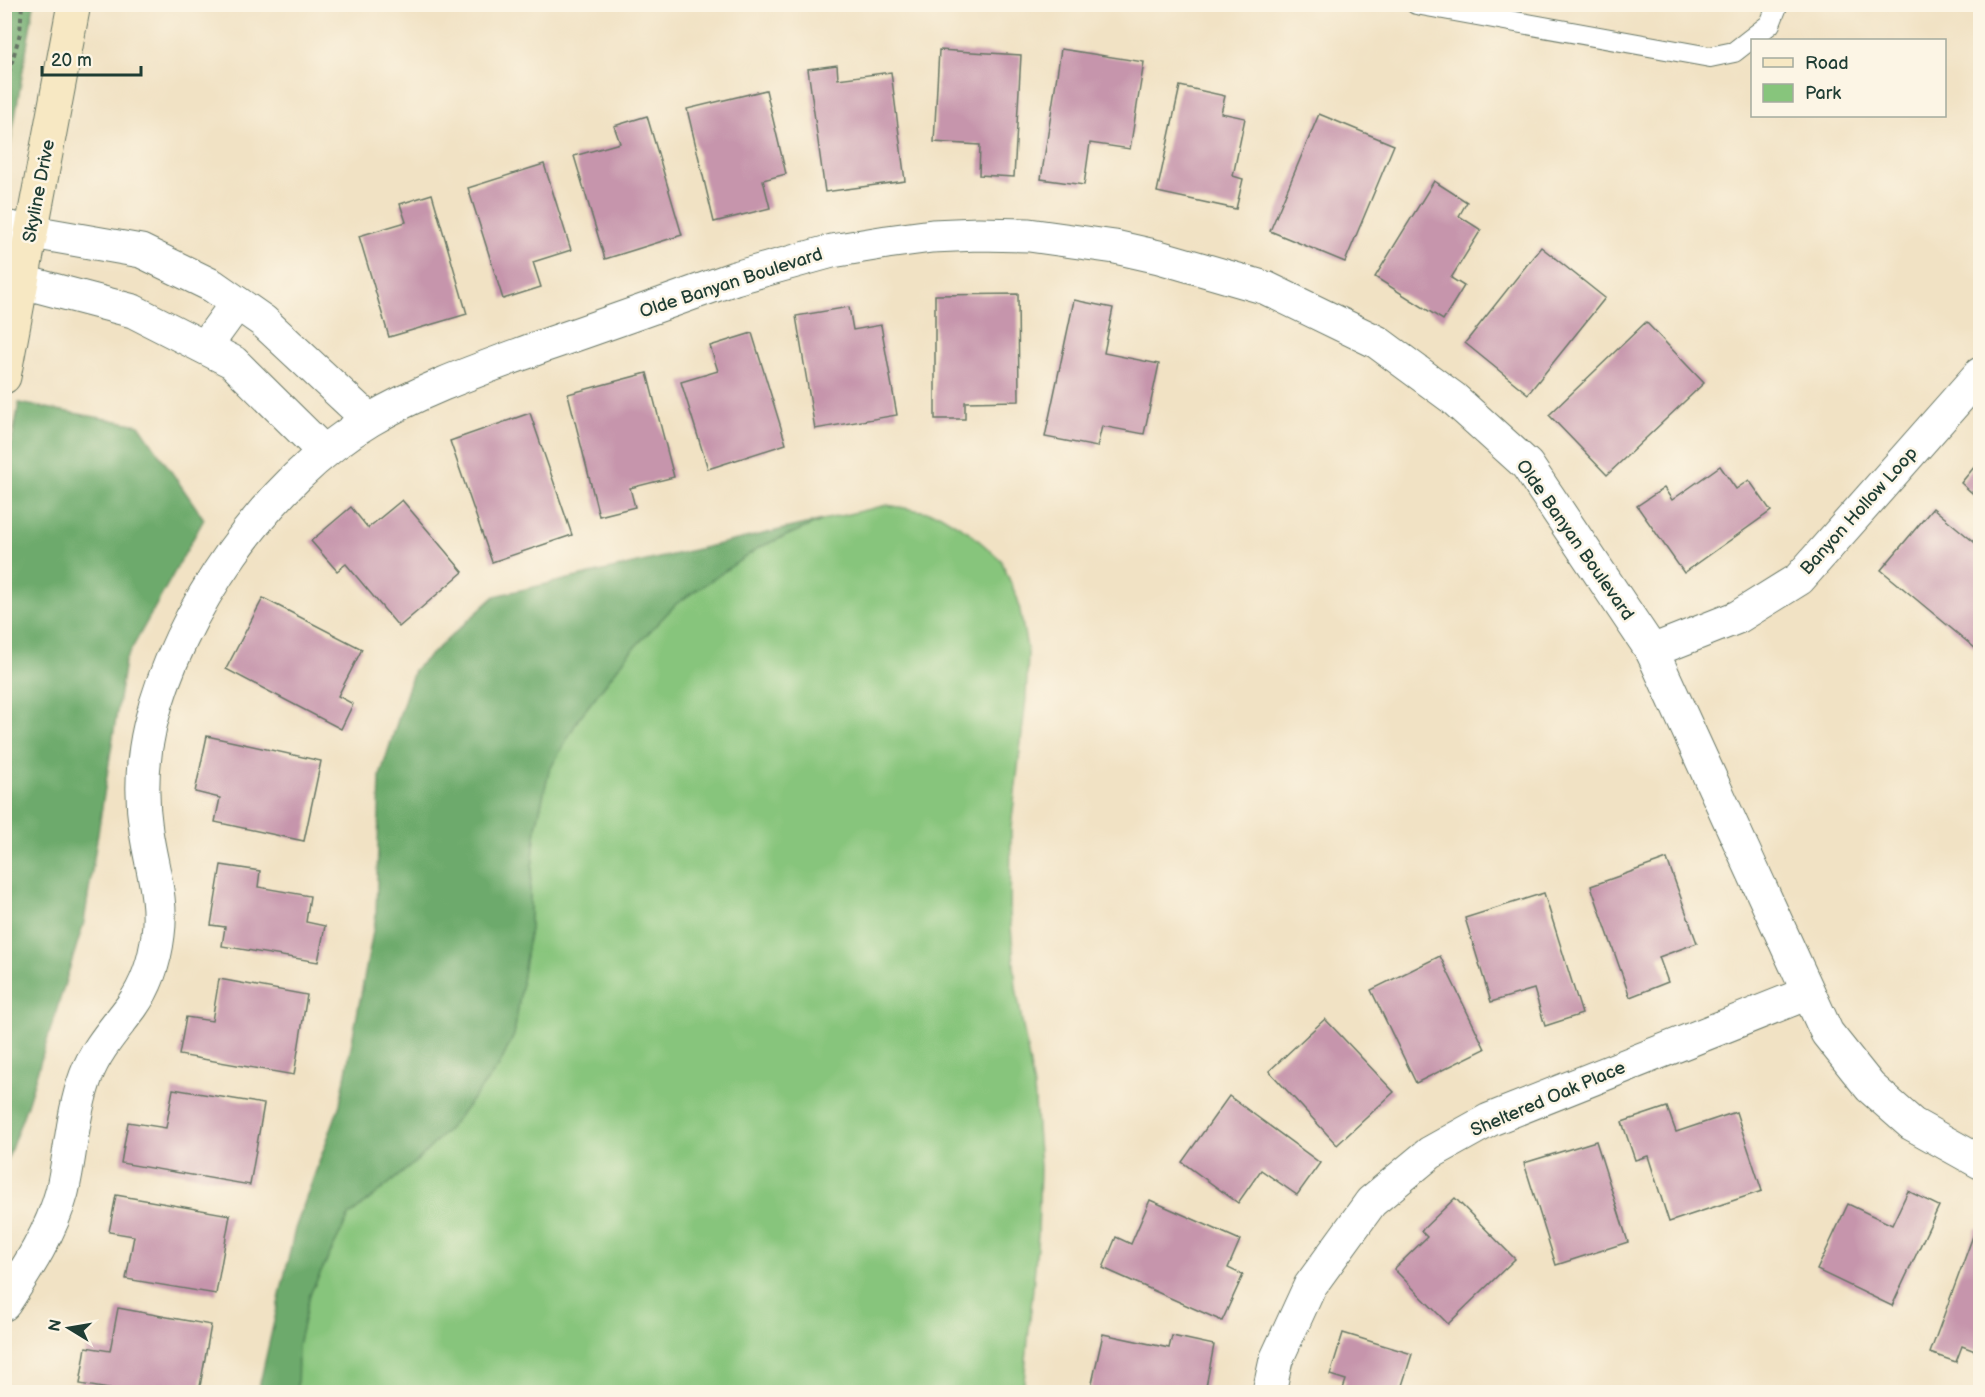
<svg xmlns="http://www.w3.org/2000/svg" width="1985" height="1397" font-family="'Balsamiq Sans',sans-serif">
  <rect width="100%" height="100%" fill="#fcf5e5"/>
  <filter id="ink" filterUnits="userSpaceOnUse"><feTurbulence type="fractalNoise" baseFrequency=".0167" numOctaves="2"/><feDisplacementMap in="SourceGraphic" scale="12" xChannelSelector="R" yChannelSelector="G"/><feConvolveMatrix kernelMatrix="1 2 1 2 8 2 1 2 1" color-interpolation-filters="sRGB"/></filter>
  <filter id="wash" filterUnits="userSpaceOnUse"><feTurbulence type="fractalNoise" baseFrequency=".008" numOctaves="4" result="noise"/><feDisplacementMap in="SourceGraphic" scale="24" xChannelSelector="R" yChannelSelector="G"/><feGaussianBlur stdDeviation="1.35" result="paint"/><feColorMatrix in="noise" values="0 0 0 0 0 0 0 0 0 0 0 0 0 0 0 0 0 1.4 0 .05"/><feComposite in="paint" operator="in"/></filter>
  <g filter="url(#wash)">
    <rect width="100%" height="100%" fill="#f1e2c4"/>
    <polygon fill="#87c57c" stroke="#538158" stroke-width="1.5" points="887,505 939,514 969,532 1001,560 1018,600 1028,653 1026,699 1011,828 1010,915 1016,987 1034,1088 1040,1167 1038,1235 1023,1392 297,1392 298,1345 310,1294 349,1216 418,1160 452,1125 499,1066 514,1035 530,928 530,889 536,827 549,771 579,718 630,652 676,604 760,547 823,520"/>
    <g fill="#6daa6c" stroke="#467450" stroke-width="1.5">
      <polygon points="5,4 34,5 5,176 4,5"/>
      <polygon points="19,403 139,425 204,519 125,661 84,922 27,1105 5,1166 4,483"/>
      <polygon points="823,520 760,547 676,604 630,652 579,718 549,771 536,827 530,889 530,928 514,1035 499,1066 452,1125 418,1160 349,1216 310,1294 298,1345 297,1392 258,1392 295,1229 340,1104 376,916 380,776 414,670 495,596"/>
    </g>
    <g id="blocks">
      <g fill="#c695ac">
        <polygon points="1061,49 1144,62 1130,149 1090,143 1084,185 1041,179"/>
        <polygon points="939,50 1021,55 1014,177 979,175 980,145 934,142"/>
        <polygon points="837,65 838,79 891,72 905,181 825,192 808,69"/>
        <polygon points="1180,86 1225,96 1221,113 1245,118 1233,176 1243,179 1236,209 1157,192"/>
        <polygon points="766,90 786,174 763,180 770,208 714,222 687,109"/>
        <polygon points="1319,114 1394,145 1345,262 1270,231"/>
        <polygon points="647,116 682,235 605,259 574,156 620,143 614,126"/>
        <polygon points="544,164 571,250 533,262 541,287 503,299 468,188"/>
        <polygon points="1434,181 1467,202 1459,216 1481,230 1451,278 1464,286 1443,320 1375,277"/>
        <polygon points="432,194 467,314 389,337 359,236 406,222 400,204"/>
        <polygon points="1541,247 1605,298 1528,394 1465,343"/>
        <polygon points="1018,294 1019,401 965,402 965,419 935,419 935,295"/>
        <polygon points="1074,300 1113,308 1104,353 1159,364 1144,434 1102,426 1097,447 1045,437"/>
        <polygon points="849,307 853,330 881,325 897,415 815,429 796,316"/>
        <polygon points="1646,322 1704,383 1607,475 1549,415"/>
        <polygon points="752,333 786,444 708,469 681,382 718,371 710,346"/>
        <polygon points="647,373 674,477 630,488 635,507 599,516 568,394"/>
        <polygon points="530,413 572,535 492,562 450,441"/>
        <polygon points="1980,460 1980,500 1961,483"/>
        <polygon points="1720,466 1736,489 1749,480 1771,511 1684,573 1637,506 1664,488 1672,500"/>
        <polygon points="402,500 463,572 399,627 346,564 337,571 311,541 351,507 368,528"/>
        <polygon points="1933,508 1980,547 1980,644 1976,649 1881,570"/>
        <polygon points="263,598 362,649 338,696 353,704 341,729 226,669"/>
        <polygon points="207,736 321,761 304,841 215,822 220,798 195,792"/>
        <polygon points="1667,859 1697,943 1659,957 1668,982 1630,997 1591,886"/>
        <polygon points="221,865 260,871 258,887 310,896 306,922 325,926 318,962 222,946 225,927 211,925"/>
        <polygon points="1544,893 1582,1014 1545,1026 1534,989 1491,1002 1465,918"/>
        <polygon points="1440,956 1485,1049 1416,1083 1371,990"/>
        <polygon points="219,979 307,995 294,1075 179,1055 186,1017 212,1021"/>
        <polygon points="1325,1019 1394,1092 1337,1145 1269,1071"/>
        <polygon points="173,1089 264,1104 250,1185 121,1163 128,1122 166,1128"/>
        <polygon points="1229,1096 1320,1163 1297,1195 1261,1170 1238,1203 1182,1162"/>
        <polygon points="1667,1107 1676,1132 1736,1112 1762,1191 1669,1222 1648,1156 1635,1160 1622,1122"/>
        <polygon points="1596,1141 1628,1242 1556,1265 1524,1163"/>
        <polygon points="1908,1191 1939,1206 1892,1306 1817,1270 1848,1204 1892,1225"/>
        <polygon points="116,1195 230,1215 216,1294 126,1279 134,1236 109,1232"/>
        <polygon points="1455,1198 1515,1259 1448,1324 1394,1269 1427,1237 1421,1231"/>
        <polygon points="1150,1200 1240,1240 1228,1268 1243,1275 1222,1321 1103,1268 1116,1237 1131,1244"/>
        <polygon points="1976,1228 1980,1229 1980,1353 1962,1346 1956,1362 1930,1353"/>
        <polygon points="118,1308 211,1325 199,1392 125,1392 80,1384 86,1347 110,1351"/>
        <polygon points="1343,1333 1412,1354 1400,1392 1342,1392 1346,1380 1330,1375"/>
        <polygon points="1103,1334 1169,1348 1172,1336 1214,1345 1205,1392 1090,1392"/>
      </g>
    </g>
  </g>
  <g filter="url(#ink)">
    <use href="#blocks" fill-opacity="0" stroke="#687766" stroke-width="1.5"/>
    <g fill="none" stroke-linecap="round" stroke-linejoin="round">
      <g stroke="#687766" stroke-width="22">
        <polyline id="lane" points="1416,4 1710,57 1734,52 1770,24 1778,4"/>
      </g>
      <g stroke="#687766" stroke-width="35">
        <g id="street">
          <polyline points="4,227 141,251 213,286 263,321 369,420"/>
          <polyline points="4,277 133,311 233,362 324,452"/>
          <polyline points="205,347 237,303"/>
          <polyline points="1652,651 1738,617 1799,579 1980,374"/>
          <path d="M4 1304C27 1269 51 1233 62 1192 71 1154 72 1114 86 1076 96 1049 115 1029 132 1006 147 985 155 960 158 935 163 899 151 866 146 831 141 797 142 760 150 726 177 613 268 480 370 420 424 388 484 368 543 346 607 324 671 301 735 278L832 251 887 242 932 236 978 234 1029 235 1115 247 1159 257 1266 288 1377 342 1453 398 1527 465 1652 651 1827 1033 1870 1087 1912 1124 1980 1162"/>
          <polyline points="1269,1392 1276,1360 1310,1286 1371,1202 1430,1153 1489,1120 1808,993"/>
        </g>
      </g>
      <g stroke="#687766" stroke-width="35">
        <polyline id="secondary" points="4,377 74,4"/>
      </g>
      <polyline stroke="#687766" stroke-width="4" stroke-dasharray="4.5 4.5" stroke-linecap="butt" points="4,90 20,33 22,4"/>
      <use href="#lane" stroke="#fff" stroke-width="20"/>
      <use href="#street" stroke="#fff" stroke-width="33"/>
      <use href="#secondary" stroke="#f7e8c3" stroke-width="33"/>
    </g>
  </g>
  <g text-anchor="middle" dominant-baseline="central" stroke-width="5" stroke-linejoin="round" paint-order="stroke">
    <g font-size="18" fill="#1f3d34" stroke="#fcf5e5">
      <text transform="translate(39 191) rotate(-79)">Skyline Drive</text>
      <text transform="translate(731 283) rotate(-18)">Olde Banyan Boulevard</text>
      <text transform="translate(1859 511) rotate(-48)">Banyon Hollow Loop</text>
      <text transform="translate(1575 540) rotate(55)">Olde Banyan Boulevard</text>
      <text transform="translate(1548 1099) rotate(-23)">Sheltered Oak Place</text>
    </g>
  </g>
  <rect width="1985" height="1397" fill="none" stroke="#fcf5e5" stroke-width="24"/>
  <rect x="1751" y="39" width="195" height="78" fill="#fcf5e5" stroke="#a4ab9e" stroke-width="1.5"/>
  <rect x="1763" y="58" width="30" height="9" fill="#f7e8c3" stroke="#a4ab9e" stroke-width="1.5"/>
  <text x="1805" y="69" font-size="18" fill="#1f3d34">Road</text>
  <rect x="1763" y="84" width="30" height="18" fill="#87c57c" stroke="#a4ab9e" stroke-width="1.5"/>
  <text x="1805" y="99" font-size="18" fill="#1f3d34">Park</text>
  <g transform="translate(69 1328) rotate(281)" stroke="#fcf5e5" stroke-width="4.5" paint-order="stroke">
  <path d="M0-4.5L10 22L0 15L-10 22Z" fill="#1f3d34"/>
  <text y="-9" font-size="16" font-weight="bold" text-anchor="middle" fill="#1f3d34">N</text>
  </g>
  <path d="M42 66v9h99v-9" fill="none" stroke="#1f3d34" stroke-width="3"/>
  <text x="51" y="66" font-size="18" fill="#1f3d34" stroke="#fcf5e5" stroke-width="4.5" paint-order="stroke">20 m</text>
</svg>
